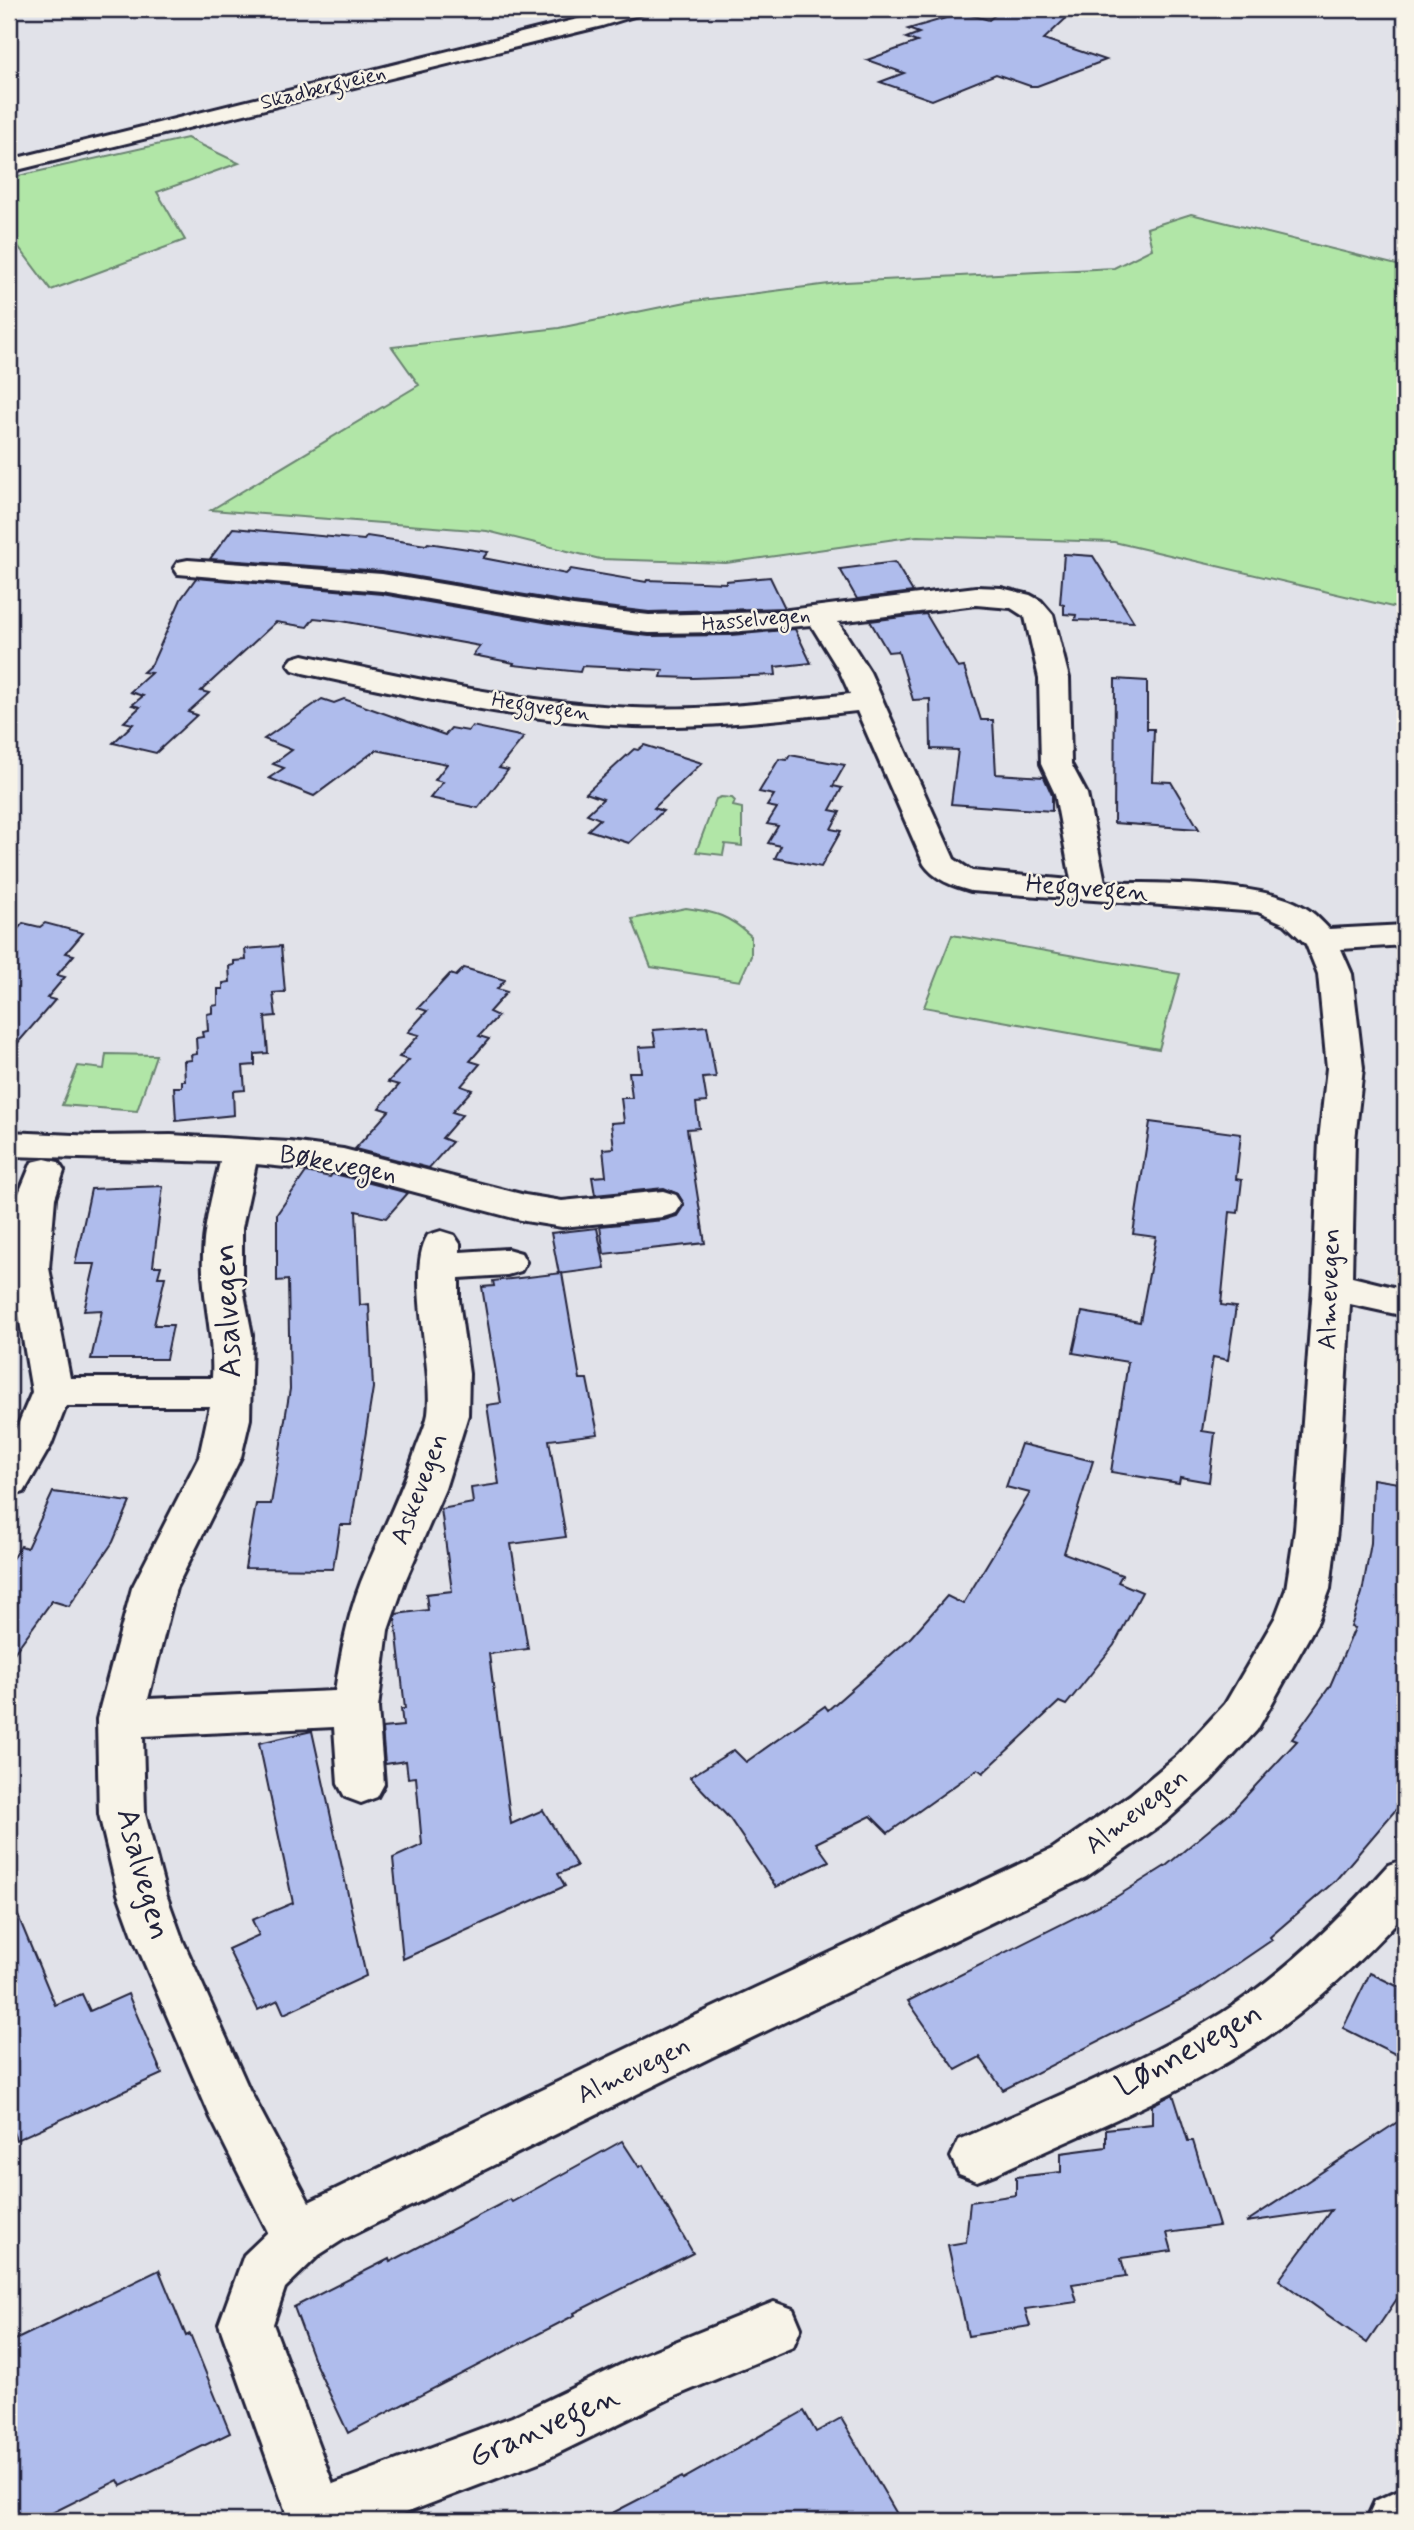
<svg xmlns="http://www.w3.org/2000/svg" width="1414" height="2530" font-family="Mynerve,sans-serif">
  <rect width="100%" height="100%" fill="#e1e2e9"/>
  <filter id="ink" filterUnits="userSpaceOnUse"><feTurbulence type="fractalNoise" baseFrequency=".0143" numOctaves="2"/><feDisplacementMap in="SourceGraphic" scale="14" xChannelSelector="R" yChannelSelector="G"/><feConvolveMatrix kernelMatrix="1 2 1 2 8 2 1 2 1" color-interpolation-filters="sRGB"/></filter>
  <g filter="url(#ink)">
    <g fill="#b1e6a7" stroke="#6a8471" stroke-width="2">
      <polygon points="187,138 239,163 157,192 185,240 51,290 9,234 9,178"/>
      <polygon points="1191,214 1405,267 1405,610 1114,542 917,536 726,563 600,559 487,531 211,510 419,385 392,347 559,328 686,302 845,282 1114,268 1152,249 1147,228"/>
      <polygon points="721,797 732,798 735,801 733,806 742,808 742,846 725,844 723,855 696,852 716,799"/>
      <path d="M686 908C716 912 729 916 751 936V956L740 981 651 967 632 919Z"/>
      <polygon points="952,935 1180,974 1159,1049 924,1007"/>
      <polygon points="106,1054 156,1055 137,1111 62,1105 78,1066 104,1069"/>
    </g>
    <g fill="#afbcec" stroke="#22223b" stroke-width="2">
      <polygon points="1002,9 1076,9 1044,39 1106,60 1037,86 1030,86 996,74 932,100 880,82 904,73 867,60 917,42 906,38 919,33 908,29 963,13 989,20"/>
      <polygon points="233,528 364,540 367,536 426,545 428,543 488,552 483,558 566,574 571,569 646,582 647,580 726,583 726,581 770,577 785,608 649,612 573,603 382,571 210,559"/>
      <polygon points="1064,554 1093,556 1134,622 1075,620 1076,615 1064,614 1064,605 1060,604"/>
      <polygon points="895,562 913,592 857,599 840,569"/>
      <polygon points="196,578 382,594 573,627 649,636 731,635 795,629 811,663 775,667 776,675 693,678 661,677 663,670 582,666 580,672 513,665 514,663 473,655 480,646 342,621 314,618 307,627 276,622 201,691 209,693 188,712 197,715 156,753 113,743 133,724 124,722 140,707 132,705 143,696 130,692 151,673 143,672 152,664 181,599"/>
      <polygon points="926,614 958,668 964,667 981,720 993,720 996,774 1044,777 1052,795 1052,811 951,804 958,750 931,749 930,699 913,700 898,651 888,652 870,621"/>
      <polygon points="1115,679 1147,681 1147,729 1154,729 1152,781 1171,782 1199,829 1114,823"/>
      <polygon points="322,699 334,703 344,699 445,735 451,728 468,731 472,726 524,737 499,768 508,770 478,808 430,798 443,782 435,780 447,764 376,750 314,796 269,778 284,768 273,764 292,750 264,739"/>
      <polygon points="644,745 702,763 654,808 663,811 629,843 588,830 600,819 587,814 603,799 586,793 634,749 638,750"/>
      <polygon points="790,755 845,765 833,786 842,788 830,810 840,812 831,829 841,831 821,867 775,858 781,846 768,843 778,826 767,824 777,808 767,806 774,795 759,792 779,759 787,760"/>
      <polygon points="23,923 40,927 45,923 83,933 66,953 74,955 57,975 65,977 47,998 55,1000 9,1053 9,939"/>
      <polygon points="281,946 285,992 273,993 276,1016 265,1017 268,1053 255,1054 255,1065 243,1066 245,1090 233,1091 234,1115 176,1121 174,1087 182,1087 182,1081 185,1081 184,1061 192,1060 191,1055 197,1054 196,1038 203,1037 202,1032 208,1031 207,1014 212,1013 212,1006 218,1005 218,989 223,989 223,983 230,982 229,966 234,965 234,961 246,960 245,949"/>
      <polygon points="464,968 505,980 497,989 507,992 489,1012 498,1016 479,1036 489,1039 470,1061 480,1064 461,1086 472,1090 452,1112 462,1115 442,1138 452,1142 429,1168 355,1149 389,1111 379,1108 399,1085 388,1082 409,1060 399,1057 419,1035 408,1032 427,1011 418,1008 450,974 456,976"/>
      <polygon points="707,1026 716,1077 703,1078 707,1102 696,1103 699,1128 687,1129 705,1243 604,1254 600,1226 664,1220 677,1216 684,1205 678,1194 664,1188 595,1195 592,1177 606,1176 603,1149 614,1148 611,1123 624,1122 621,1098 632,1098 629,1072 641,1072 639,1047 656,1046 653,1030"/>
      <polygon points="1150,1122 1241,1134 1236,1179 1242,1180 1238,1213 1230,1212 1221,1305 1236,1307 1228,1360 1213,1357 1202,1431 1215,1433 1209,1482 1180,1477 1179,1483 1111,1472 1128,1362 1073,1353 1082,1312 1140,1322 1156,1237 1133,1234"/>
      <polygon points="306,1172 330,1177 332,1174 343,1176 408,1193 386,1218 356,1211 360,1305 369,1304 373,1388 351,1525 340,1525 333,1569 245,1568 256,1504 271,1504 290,1389 288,1280 277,1281 277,1214"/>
      <polygon points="163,1186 153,1266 161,1266 158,1277 165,1277 154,1325 173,1325 166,1359 91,1359 102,1310 84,1311 95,1264 75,1264 91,1189"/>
      <polygon points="597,1228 605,1268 559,1274 551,1233"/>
      <polygon points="562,1273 580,1379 587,1379 598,1434 549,1440 566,1537 511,1544 528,1649 489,1654 511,1824 543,1810 577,1866 558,1874 565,1886 403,1959 393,1858 422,1845 416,1777 408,1778 406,1761 385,1764 382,1728 403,1726 401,1709 405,1709 395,1617 396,1614 428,1610 426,1594 452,1591 441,1509 473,1503 471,1488 499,1484 487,1405 501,1403 482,1287 494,1286 493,1281"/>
      <polygon points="1021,1444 1093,1461 1064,1553 1122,1575 1118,1582 1142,1592 1114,1645 1066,1705 1059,1702 983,1773 978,1769 888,1833 871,1816 816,1843 829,1861 776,1887 730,1819 690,1777 734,1750 746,1762 825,1706 828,1710 911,1637 947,1596 963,1604 1030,1493 1006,1487"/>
      <polygon points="1373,1479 1405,1484 1405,1799 1335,1881 1270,1937 1272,1940 1199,1990 1003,2090 980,2057 956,2070 908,2001 1116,1897 1167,1865 1233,1810 1297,1741 1292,1739 1330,1686 1355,1628 1351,1627 1362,1593 1371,1543"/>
      <polygon points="53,1492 130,1502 113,1542 69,1606 52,1601 9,1660 9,1563 21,1546 27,1548"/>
      <polygon points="312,1731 366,1976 284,2014 278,2000 258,2010 228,1949 259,1935 252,1920 293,1903 259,1743"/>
      <polygon points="9,1894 55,2005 82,1994 90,2011 128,1994 162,2074 16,2140 9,2121"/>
      <polygon points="1370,1973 1405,1990 1405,2059 1343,2028"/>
      <polygon points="1173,2094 1188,2141 1193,2141 1219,2226 1167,2233 1172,2251 1121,2258 1126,2276 1072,2284 1077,2302 1025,2309 1030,2326 968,2336 948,2245 966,2242 970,2202 1016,2195 1016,2177 1061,2172 1061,2153 1106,2147 1106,2129 1152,2124 1152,2105"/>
      <polygon points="1405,2117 1405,2287 1367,2343 1279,2280 1331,2210 1246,2222"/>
      <polygon points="622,2141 639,2167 643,2165 693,2253 574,2313 575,2315 348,2433 315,2363 294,2307 389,2259 390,2262 510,2199 512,2202"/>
      <polygon points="159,2270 186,2336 190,2334 230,2433 121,2486 118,2480 36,2521 9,2521 9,2343"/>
      <polygon points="804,2411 816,2432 841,2418 901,2521 597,2521 682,2477 683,2479"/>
    </g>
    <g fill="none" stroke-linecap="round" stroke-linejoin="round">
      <g stroke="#22223b" stroke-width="6">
        <g id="minor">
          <polygon points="618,9 647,9 644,13 602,26 9,172 9,160"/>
          <path d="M188 560 382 574 573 606 649 615 772 612 976 587 1001 588 1030 595 1041 601 1053 615 1069 678 1071 764 1087 794 1105 882C1158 885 1267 879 1310 911 1317 916 1323 923 1329 929L1405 925V945L1341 949 1352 974 1363 1068 1355 1140 1352 1277 1405 1290V1316L1350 1304 1337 1530 1330 1589 1318 1621 1257 1730 1210 1781 1164 1823 1086 1877 714 2056 344 2239 319 2255 285 2288 273 2324 333 2484 512 2417 633 2359 774 2302 793 2309 801 2328 793 2347 673 2397 544 2460 385 2521H282L286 2512 219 2324 244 2255 268 2232 211 2118 135 1941 118 1894 99 1814 97 1719 132 1588 199 1457 210 1406H66L51 1445 24 1492 9 1496V1446L32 1392 11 1268 17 1198 32 1162 45 1159 58 1162 64 1171 55 1198 49 1268 70 1378H212C214 1346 207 1317 204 1285 199 1243 210 1203 220 1162L9 1156V1132L95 1136 171 1135 290 1142 343 1149 525 1195 562 1201 663 1191 676 1195 682 1204 676 1213 663 1217 562 1227 525 1221 343 1173 256 1164 242 1228V1284L252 1335 250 1419 241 1457 176 1588 148 1699 335 1691C341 1653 347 1618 361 1582 379 1537 401 1495 416 1449 420 1438 426 1425 428 1414 434 1366 405 1271 428 1235L441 1231 454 1235 460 1244V1252L507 1249 521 1253 526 1262 521 1271 507 1275 459 1278V1300L469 1374 468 1415 445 1489 405 1581 388 1630 378 1708 384 1784 377 1797 361 1803 345 1797 338 1784 334 1727 143 1736 145 1814 166 1894 183 1941 249 2089 309 2202 678 2024 1052 1849 1130 1795 1178 1755 1225 1704 1275 1618 1286 1589 1295 1530 1313 1286 1319 1140 1327 1068 1318 974 1306 944 1285 924 1258 912 971 891C953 886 935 880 924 864L857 711C783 719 709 728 634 726 522 722 412 696 303 673L293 670 288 664 293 658 303 655C412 678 521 703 633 708 705 711 778 702 850 694L840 672 811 625 731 632 649 633 573 624 382 591 178 574 174 568 178 562ZM976 605 1011 608 1025 617 1039 678 1041 764 1055 794 1071 880 972 871 954 859 870 672 838 622Z"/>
          <path d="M1405 1859V1913C1361 1961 1313 2007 1258 2043 1176 2097 1083 2133 995 2174L977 2181 959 2174 951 2157 959 2140C1047 2100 1139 2064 1222 2013 1285 1973 1339 1920 1388 1865Z"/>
          <polygon points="1405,2487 1405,2521 1366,2521 1375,2501"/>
        </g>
      </g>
      <use href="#minor" fill="#f7f3e8" fill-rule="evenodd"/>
    </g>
  </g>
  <g text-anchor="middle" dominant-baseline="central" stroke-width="5" stroke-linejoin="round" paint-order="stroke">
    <g font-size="21" fill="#22223b" stroke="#f7f3e8">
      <text transform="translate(323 88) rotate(-14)">Skadbergveien</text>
      <text transform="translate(756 620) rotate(-5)">Hasselvegen</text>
      <text transform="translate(541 707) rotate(8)">Heggvegen</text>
    </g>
    <g font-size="26" fill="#22223b" stroke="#f7f3e8">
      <text transform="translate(1087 889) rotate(4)">Heggvegen</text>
      <text transform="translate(338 1165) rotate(10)">Bøkevegen</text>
      <text transform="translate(1330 1289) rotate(-88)">Almevegen</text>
      <text transform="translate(420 1489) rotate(-69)">Askevegen</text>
      <text transform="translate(1137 1812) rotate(-38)">Almevegen</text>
      <text transform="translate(634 2071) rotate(-26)">Almevegen</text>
    </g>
    <g font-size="32" fill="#22223b" stroke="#f7f3e8">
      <text transform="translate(228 1311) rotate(-93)">Asalvegen</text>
      <text transform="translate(143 1874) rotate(75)">Asalvegen</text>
      <text transform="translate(1189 2050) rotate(-29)">Lønnevegen</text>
      <text transform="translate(544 2427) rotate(-24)">Granvegen</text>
    </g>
  </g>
  <rect width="1414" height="2530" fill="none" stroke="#f7f3e8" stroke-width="35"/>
  <rect x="18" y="18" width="1379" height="2495" fill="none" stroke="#22223b" stroke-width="2.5" filter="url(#ink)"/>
</svg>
